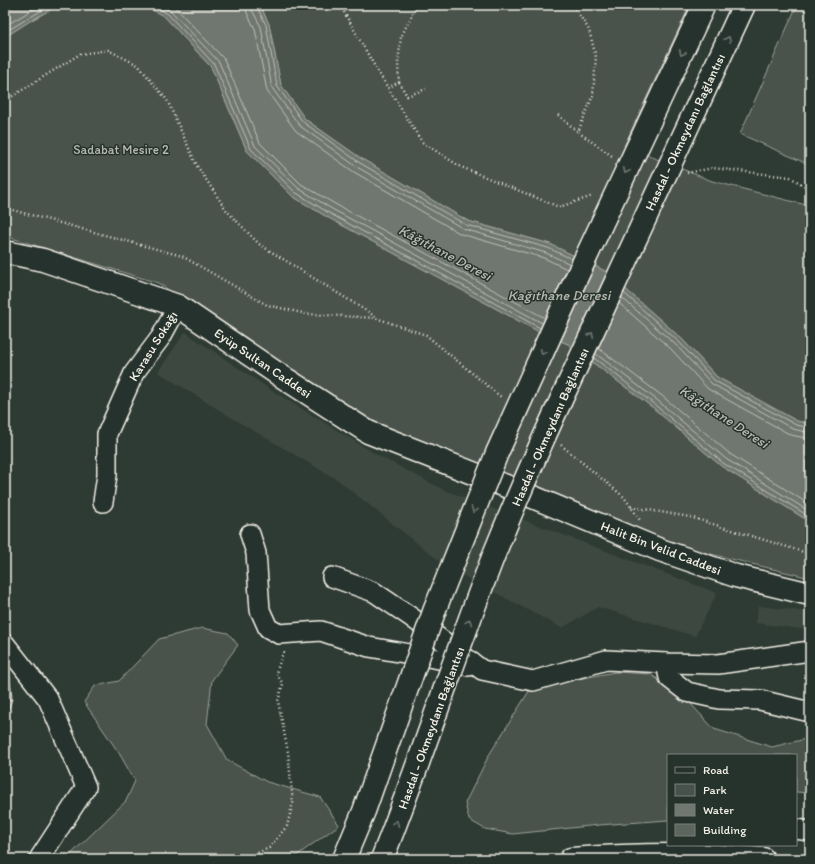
<svg xmlns="http://www.w3.org/2000/svg" width="815" height="864" font-family="Itim,sans-serif">
  <rect width="100%" height="100%" fill="#2e3b34"/>
  <filter id="ink" filterUnits="userSpaceOnUse"><feTurbulence type="fractalNoise" baseFrequency=".025" numOctaves="2"/><feDisplacementMap in="SourceGraphic" scale="8" xChannelSelector="R" yChannelSelector="G"/><feConvolveMatrix kernelMatrix="1 2 1 2 8 2 1 2 1" color-interpolation-filters="sRGB"/></filter>
  <g filter="url(#ink)">
    <g fill="#3c4841">
      <polygon points="185,332 271,390 377,455 444,490 717,593 695,636 598,607 562,628 447,567 338,480 242,424 158,372"/>
      <polygon points="758,606 810,612 810,630 756,623"/>
    </g>
    <g fill="#48524c" stroke="#9ea29a">
      <polygon points="59,5 144,5 165,17 211,67 247,151 292,196 327,217 541,333 568,344 652,407 721,466 810,522 810,578 694,550 656,537 386,429 158,283 5,236 5,37 30,21"/>
      <polygon points="260,5 690,5 624,146 712,181 810,206 810,424 797,421 717,377 682,339 605,271 550,244 468,221 362,159 305,119 281,85 269,24"/>
      <polygon points="797,5 810,5 810,165 740,134"/>
      <polygon points="202,628 228,633 238,645 212,680 207,724 227,760 267,782 320,797 339,825 292,859 66,859 126,801 135,781 119,753 84,702 95,686 119,681 159,639"/>
      <polygon points="615,672 650,674 666,685 690,703 714,729 772,747 810,738 810,793 796,792 796,755 668,755 668,820 599,825 513,834 485,829 469,820 465,803 489,755 531,688"/>
    </g>
    <g fill="#6f7770" stroke="#a4a8a0">
      <polygon points="5,5 59,5 30,21 5,37"/>
      <polygon points="144,5 260,5 269,24 281,85 305,119 362,159 468,221 550,244 605,271 682,339 717,377 797,421 810,424 810,522 721,466 652,407 568,344 541,333 327,217 292,196 247,151 211,67 165,17"/>
    </g>
    <g fill="none" stroke-linecap="round" stroke-linejoin="round">
      <g stroke="#bfc0b8" stroke-width="1">
        <polyline points="152,5 168,14 214,64 251,149 295,192 329,213 540,328"/>
        <polyline points="162,5 171,11 219,62 255,146 298,188 332,209 542,323"/>
        <polyline points="173,5 224,59 260,143 301,184 335,204 545,318"/>
        <polyline points="245,5 247,13 255,29 267,91 296,131 354,172 461,234 544,258 567,269"/>
        <polyline points="251,5 252,10 261,27 272,88 300,126 357,167 464,229 546,253 570,264"/>
        <polyline points="256,5 266,25 277,86 303,122 360,163 466,225 548,248 572,259"/>
        <polyline points="5,26 40,5"/>
        <polyline points="5,32 51,5"/>
        <polyline points="624,293 679,342 715,381 796,425 810,428"/>
        <polyline points="622,298 676,345 712,384 793,429 810,433"/>
        <polyline points="619,303 671,349 708,389 791,435 810,439"/>
        <polyline points="598,348 661,395 730,454 810,505"/>
        <polyline points="596,354 657,400 726,459 810,512"/>
        <polyline points="594,358 654,404 723,463 810,517"/>
      </g>
      <g stroke="#f4f1e8" stroke-width="22">
        <g id="minor">
          <polyline points="103,502 107,475 107,434 134,373 161,337 178,306"/>
          <polyline points="250,534 256,553 260,610 268,628 279,634 321,631 369,647 439,659 469,666"/>
          <polyline points="332,577 374,592 411,617 482,670 533,681 606,660 666,663 718,664 810,651"/>
          <polyline points="5,644 48,699 86,787 39,859"/>
          <polyline points="666,663 669,678 687,692 719,699 760,700 810,712"/>
          <polyline points="796,829 810,831"/>
        </g>
      </g>
      <g stroke="#f4f1e8" stroke-width="25">
        <polyline id="secondary" points="5,252 43,260 178,306 275,372 368,432 516,490 660,550 736,576 810,594"/>
      </g>
      <g stroke="#f4f1e8" stroke-width="25">
        <path id="motorway" d="M571 859C635 854 699 853 763 859"/>
      </g>
      <g stroke="#f4f1e8" stroke-width="2.5" stroke-dasharray="1 3" stroke-linecap="butt">
        <polyline points="340,5 378,72 422,142 461,167 559,207 593,196"/>
        <polyline points="573,5 589,30 596,57 593,95 578,132 612,156"/>
        <polyline points="399,82 407,96 426,89"/>
        <polyline points="388,88 399,82 398,63 401,37 417,5"/>
        <polyline points="5,100 11,97 80,54 108,50 138,65 167,100 197,166 227,211 259,244 376,317"/>
        <polyline points="558,115 578,132"/>
        <polyline points="687,173 713,168 790,177 810,189"/>
        <polyline points="5,208 182,256 267,305 307,314 376,318 426,335 501,397"/>
        <polyline points="561,445 624,497 640,520"/>
        <polyline points="631,507 690,517 810,554"/>
        <polyline points="243,859 269,848 287,826 293,803 288,752 278,701 283,684 276,673 282,656 285,651"/>
      </g>
      <use href="#minor" stroke="#26332d" stroke-width="19"/>
      <use href="#secondary" stroke="#26332d" stroke-width="22"/>
      <use href="#motorway" stroke="#26332d" stroke-width="22"/>
      <g stroke="#f4f1e8" stroke-width="25" stroke-linecap="butt">
        <g id="motorway-bridge">
          <polyline points="344,859 364,811 435,609 497,453 573,285 704,5"/>
          <path d="M382 859C422 758 455 654 495 552 514 505 534 459 555 413L744 5"/>
        </g>
      </g>
      <use href="#motorway-bridge" stroke="#26332d" stroke-width="22"/>
    </g>
    <polygon fill="#404742" stroke="#f4f1e8" points="12,699 7,713 5,713 5,700"/>
    <polygon fill="#5c655e" stroke="#f4f1e8" points="5,636 6,636 12,699 5,700"/>
    <defs><path id="oneway-chevron" d="M-2-3.5L2.5 0L-2 3.5" fill="none" stroke-width="1.6" stroke-linecap="round" stroke-linejoin="round"/></defs>
    <g stroke="#6e766e">
      <use href="#oneway-chevron" transform="translate(728 39) rotate(-65)"/>
      <use href="#oneway-chevron" transform="translate(682 53) rotate(115)"/>
      <use href="#oneway-chevron" transform="translate(626 171) rotate(115)"/>
      <use href="#oneway-chevron" transform="translate(591 335) rotate(-65)"/>
      <use href="#oneway-chevron" transform="translate(543 352) rotate(114)"/>
      <use href="#oneway-chevron" transform="translate(474 510) rotate(112)"/>
      <use href="#oneway-chevron" transform="translate(469 622) rotate(-69)"/>
      <use href="#oneway-chevron" transform="translate(396 823) rotate(-68)"/>
    </g>
  </g>
  <g text-anchor="middle" dominant-baseline="central" stroke-width="3" stroke-linejoin="round" paint-order="stroke">
    <g font-size="13" fill="#f4f1e8" stroke="#26332d">
      <text transform="translate(685 132) rotate(-65)">Hasdal - Okmeydanı Bağlantısı</text>
      <text transform="translate(153 346) rotate(-58)">Karasu Sokağı</text>
      <text transform="translate(263 363) rotate(34)">Eyüp Sultan Caddesi</text>
      <text transform="translate(550 427) rotate(-66)">Hasdal - Okmeydanı Bağlantısı</text>
      <text transform="translate(661 548) rotate(21)">Halit Bin Velid Caddesi</text>
      <text transform="translate(431 728) rotate(-70)">Hasdal - Okmeydanı Bağlantısı</text>
    </g>
    <g font-size="13" fill="#b8b9b1" stroke="#26332d">
      <text x="121" y="149">Sadabat Mesire 2</text>
    </g>
    <g font-size="14" font-style="italic" fill="#b8bab2" stroke="#26332d">
      <text transform="translate(445 253) rotate(28)">Kâğıthane Deresi</text>
      <text x="559" y="295">Kağıthane Deresi</text>
      <text transform="translate(724 417) rotate(33)">Kâğıthane Deresi</text>
    </g>
  </g>
  <rect width="815" height="864" fill="none" stroke="#26332d" stroke-width="20"/>
  <rect x="10" y="10" width="795" height="844" fill="none" stroke="#f4f1e8" stroke-width="1.5" filter="url(#ink)"/>
  <rect x="667" y="754" width="130" height="92" fill="#26332d" stroke="#787f78"/>
  <rect x="675" y="767" width="20" height="6" fill="#26332d" stroke="#787f78"/>
  <text x="703" y="774" font-size="12" fill="#f4f1e8">Road</text>
  <rect x="675" y="784" width="20" height="12" fill="#48524c" stroke="#787f78"/>
  <text x="703" y="794" font-size="12" fill="#f4f1e8">Park</text>
  <rect x="675" y="804" width="20" height="12" fill="#6f7770" stroke="#787f78"/>
  <text x="703" y="814" font-size="12" fill="#f4f1e8">Water</text>
  <rect x="675" y="824" width="20" height="12" fill="#5c655e" stroke="#787f78"/>
  <text x="703" y="834" font-size="12" fill="#f4f1e8">Building</text>
</svg>
